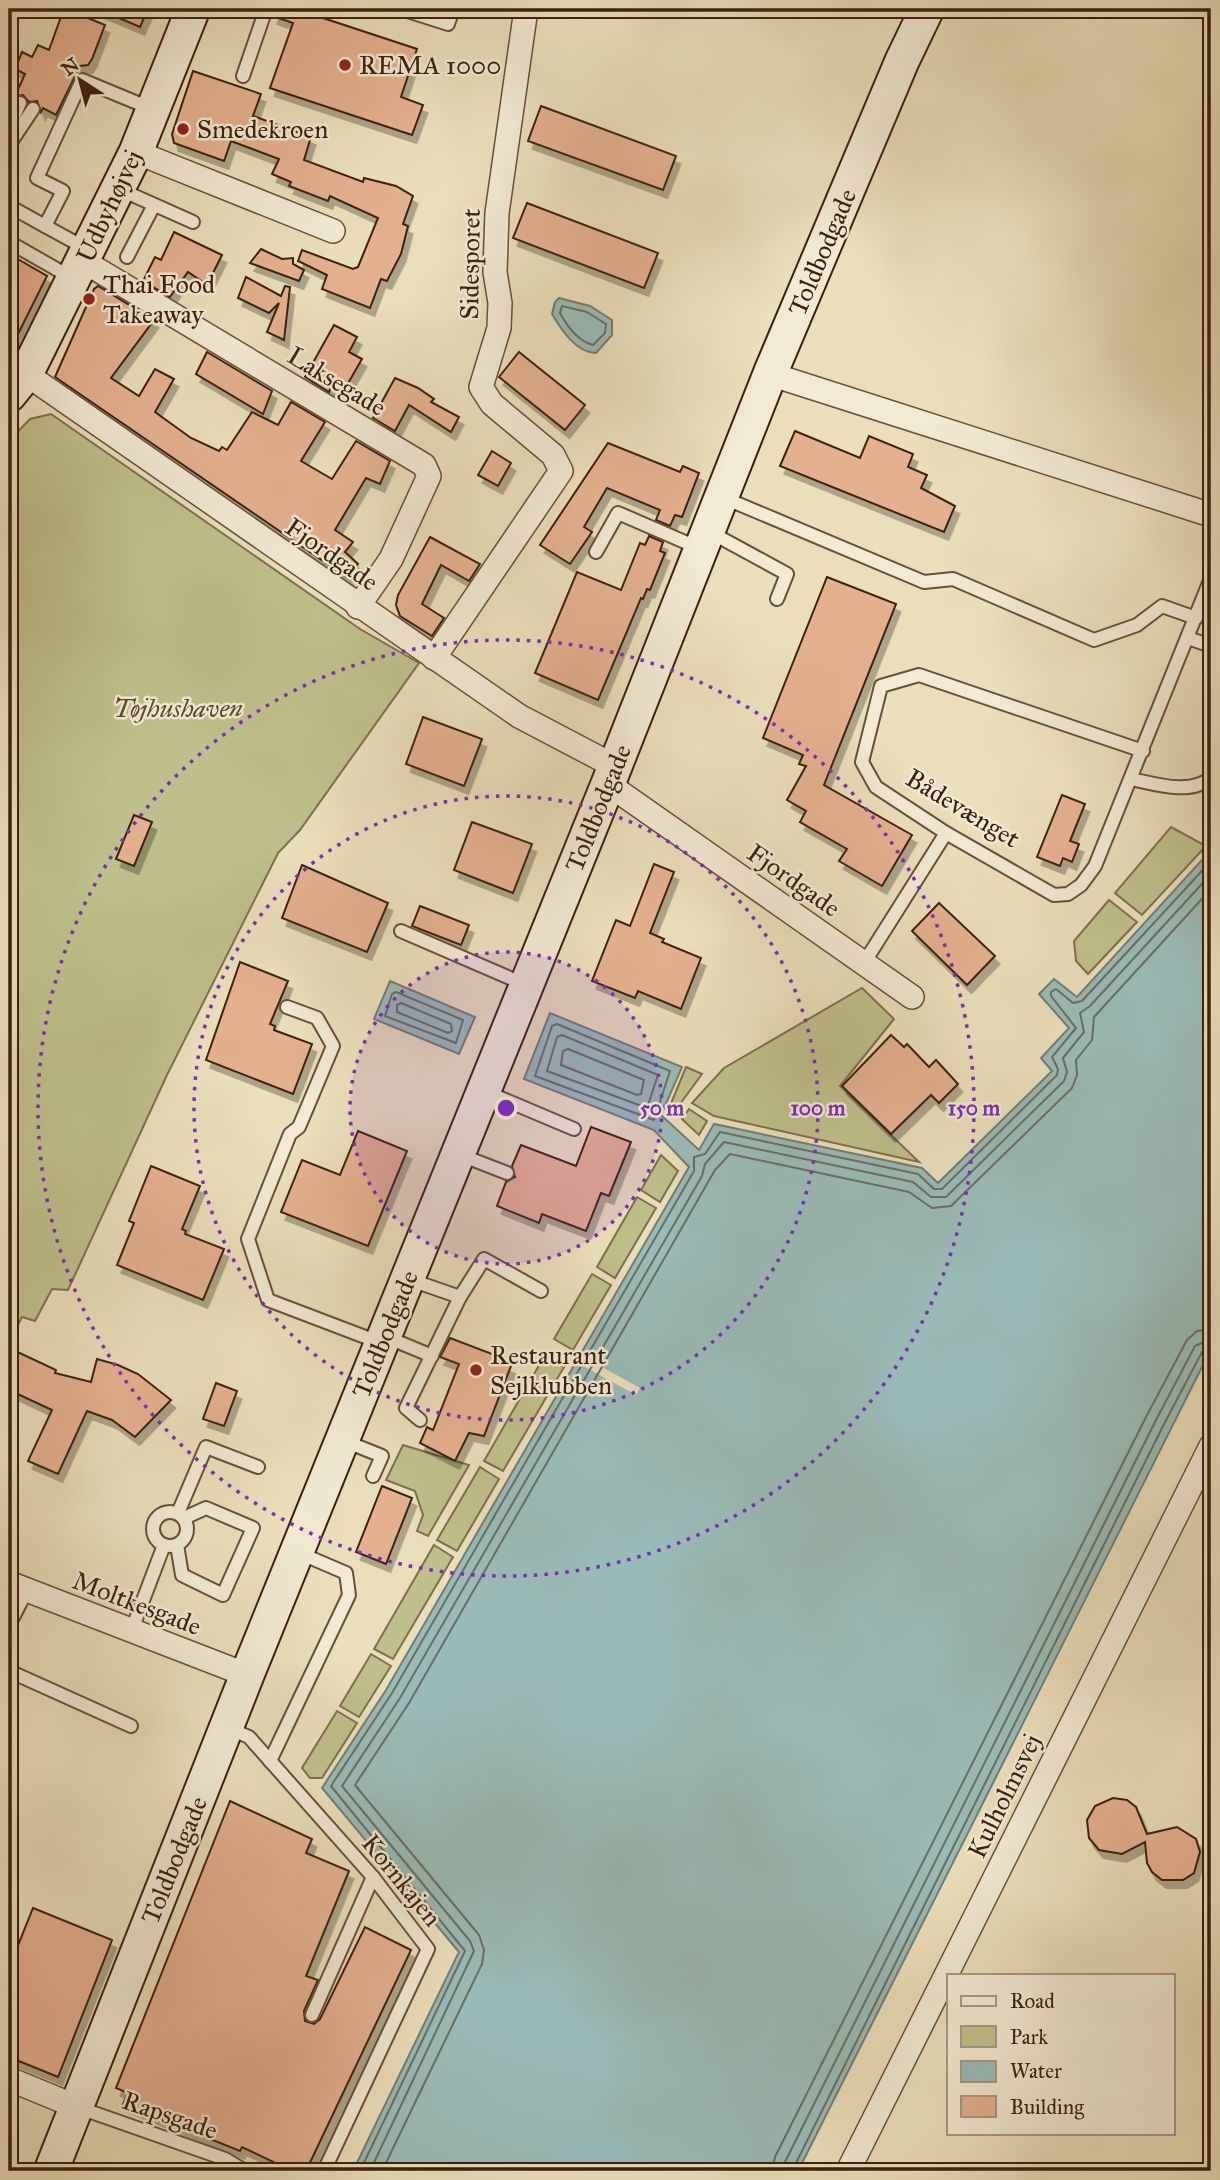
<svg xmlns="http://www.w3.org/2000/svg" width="1220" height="2180" font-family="'IM FELL Great Primer',serif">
  <defs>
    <filter id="shadow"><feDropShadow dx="4.5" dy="8" stdDeviation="0" flood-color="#0004"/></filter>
  </defs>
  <rect width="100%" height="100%" fill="#ebdfbb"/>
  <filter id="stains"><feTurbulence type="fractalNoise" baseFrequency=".00286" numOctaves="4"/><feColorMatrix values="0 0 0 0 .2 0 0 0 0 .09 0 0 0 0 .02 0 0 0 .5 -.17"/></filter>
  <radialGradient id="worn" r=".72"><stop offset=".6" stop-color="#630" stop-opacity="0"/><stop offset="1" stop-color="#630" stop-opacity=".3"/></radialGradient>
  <g fill="#bfc08b" stroke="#7e704d" stroke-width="2">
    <polygon points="51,414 360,629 419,663 300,830 278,853 167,1075 68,1290 52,1289 35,1321 22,1317 9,1342 9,441 30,419"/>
    <polygon points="1171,827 1206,846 1142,915 1115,893"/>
    <polygon points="1109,900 1137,922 1088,974 1076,961 1074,941"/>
    <polygon points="862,988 894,1019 840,1086 919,1162 714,1116 692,1103 724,1068"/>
    <polygon points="686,1067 702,1074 672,1115 667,1113"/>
    <polygon points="689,1109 707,1121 699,1135 682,1119"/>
    <polygon points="661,1155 678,1171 660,1202 641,1190"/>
    <polygon points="637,1197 656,1208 615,1278 597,1267"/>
    <polygon points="592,1274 611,1285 573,1350 554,1339"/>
    <polygon points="545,1355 564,1367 503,1471 484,1461"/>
    <polygon points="403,1445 469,1465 428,1536 417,1531 423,1515 415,1491 386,1480"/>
    <polygon points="480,1467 499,1479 457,1551 437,1540"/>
    <polygon points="434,1545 453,1557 393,1659 374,1649"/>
    <polygon points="371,1654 391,1666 359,1717 340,1706"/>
    <polygon points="337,1711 357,1723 322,1778 310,1778 302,1768"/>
  </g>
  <g fill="#99bbb7" stroke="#747d74" stroke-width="2">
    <path d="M559 298 590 306 612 320V335L596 353C576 353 561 329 552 314L555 302Z"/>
    <polygon points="1211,850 1211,1349 798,2171 353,2171 459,1952 322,1788 386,1690 689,1167 654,1130 524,1079 550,1013 682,1067 661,1115 699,1150 714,1124 922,1168 938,1183 1052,1071 1041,1058 1069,1028 1039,994 1054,979 1077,997"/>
    <polygon points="390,981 475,1017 459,1054 374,1019"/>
  </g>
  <polygon fill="#ebdfbb" points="580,1355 640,1388 636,1395 576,1362"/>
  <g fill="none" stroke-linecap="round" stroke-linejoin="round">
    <g stroke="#6a6e63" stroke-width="2">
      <path d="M562 306 587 312 606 324 605 333 593 345C578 341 567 326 560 313Z"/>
      <polygon points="396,992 463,1020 456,1043 385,1016 392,994"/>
      <polygon points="401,1003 451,1024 452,1031 448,1033 397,1012 397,1005"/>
      <polygon points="557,1024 670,1071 654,1120 535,1076 552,1026"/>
      <polygon points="562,1035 658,1075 647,1108 547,1071 557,1037"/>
      <polygon points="568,1049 644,1080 641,1094 637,1095 561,1065 563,1051"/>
      <polyline points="360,2171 465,1951 331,1786 392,1693 694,1171 694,1157 705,1154 720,1132 918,1174 934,1189 942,1189 1057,1075 1058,1069 1052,1057 1076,1028 1051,996 1051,992 1056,989 1073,1003 1082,1001 1211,861"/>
      <polyline points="370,2171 474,1951 470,1941 342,1786 400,1698 702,1176 705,1164 724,1142 913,1182 931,1197 946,1197 1064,1081 1067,1072 1063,1058 1084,1032 1080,1013 1090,1006 1211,874"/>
      <polyline points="382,2171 482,1964 484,1950 479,1935 355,1785 409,1703 715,1170 730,1154 909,1192 932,1208 951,1206 1072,1088 1077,1075 1076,1060 1092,1040 1094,1017 1211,889"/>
      <polyline points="772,2171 775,2157 1146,1417 1187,1340 1197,1331 1211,1329"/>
      <polyline points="783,2171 785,2162 1155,1422 1195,1346 1211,1339"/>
      <polyline points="792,2171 1163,1426 1202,1352 1211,1348"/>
    </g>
  </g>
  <g fill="#e4b18f" stroke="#3c200f" stroke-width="2" filter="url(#shadow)">
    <polygon points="98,9 148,9 140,27"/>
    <polygon points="275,9 319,9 317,16 417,49 401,97 423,105 412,135 270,88 293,23 273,16"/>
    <polygon points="76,13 105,25 92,59 88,65 80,66 56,115 43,108 41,112 37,101 29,102 23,95 15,96 25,74 15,69 22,52 32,57 38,45 49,50 62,14 74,18"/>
    <polygon points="193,71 261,94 253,116 311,137 304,160 363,182 364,178 396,186 413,196 403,224 408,226 401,254 387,281 381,279 370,308 322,289 327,275 298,261 302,250 353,269 358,267 378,218 330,196 328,201 289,186 291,182 272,174 279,159 231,141 224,161 174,143 172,134"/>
    <polygon points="541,106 676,156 663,190 528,141"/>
    <polygon points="527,203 658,253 644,288 513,238"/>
    <polygon points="174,232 222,255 207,285 188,272 170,297 143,281 155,257 161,260"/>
    <polygon points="261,249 282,259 293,258 293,264 304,270 299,281 250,263"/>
    <polygon points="9,254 47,276 9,352"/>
    <polygon points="246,277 281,296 285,286 290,287 284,340 267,332 279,303 269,313 238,298"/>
    <polygon points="98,286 154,320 111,378 139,396 155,369 174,379 155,412 191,438 219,451 222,447 227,450 252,412 278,425 291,402 325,422 301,461 332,479 356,441 390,461 380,484 366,478 335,530 353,542 345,552 358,564 348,578 55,377 94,289"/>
    <polygon points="334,325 357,337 349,352 362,359 343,392 332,385 329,392 305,377"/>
    <polygon points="207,352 272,391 263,414 196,374"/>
    <polygon points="519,352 585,405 565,430 499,377"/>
    <polygon points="395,378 418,388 434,399 431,402 459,417 451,432 409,405 395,431 373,418"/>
    <polygon points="795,431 860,458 869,436 913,454 908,467 927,475 921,488 955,506 944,532 780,466"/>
    <polygon points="608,443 680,472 683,466 699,473 682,517 675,515 670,526 656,520 660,510 607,488 584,527 592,532 570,564 540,545"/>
    <polygon points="492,451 511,463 498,486 478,475"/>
    <polygon points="649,536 663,542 660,551 665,553 650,590 647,589 643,599 641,598 598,700 535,673 577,572 621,590 640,543 645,545"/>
    <polygon points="430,537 480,564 469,581 441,565 422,604 444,618 432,636 400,616 396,605 398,595"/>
    <polygon points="827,577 896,604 824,785 912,835 882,886 839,861 847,849 800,822 806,811 787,800 806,766 799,764 803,755 763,738"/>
    <polygon points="423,717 482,739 464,786 406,764"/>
    <polygon points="1062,795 1085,804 1070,841 1079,844 1072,862 1063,858 1060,866 1037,857"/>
    <polygon points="134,815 152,822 134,866 116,859"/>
    <polygon points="472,822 532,844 513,893 454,870"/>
    <polygon points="654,864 674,872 650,933 664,939 662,942 701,958 681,1009 638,991 635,998 592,981 616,920 630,926"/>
    <polygon points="302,865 388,903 367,952 282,918"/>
    <polygon points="939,903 995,956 967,985 912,931"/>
    <polygon points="420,906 469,925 461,945 412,926"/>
    <polygon points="240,962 288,981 270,1024 275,1026 274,1030 312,1044 293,1094 206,1060"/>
    <polygon points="891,1035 904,1047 907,1044 929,1067 936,1060 958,1084 939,1103 931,1095 891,1134 842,1086"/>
    <polygon points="591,1127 631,1142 609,1196 601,1193 586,1231 542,1214 539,1223 497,1206 506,1182 515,1177 512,1166 521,1145 576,1166"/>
    <polygon points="358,1131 407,1151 368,1246 281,1212 302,1160 340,1175"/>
    <polygon points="151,1166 200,1186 182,1229 186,1231 185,1234 224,1249 203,1300 117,1265 134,1223 129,1221"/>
    <polygon points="450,1338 500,1357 499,1361 511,1366 484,1436 469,1433 455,1461 420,1443 427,1427 433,1430 459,1364 440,1357"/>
    <polygon points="9,1348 56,1370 55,1373 91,1382 97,1359 118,1365 138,1374 171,1400 135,1437 112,1420 87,1411 58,1474 28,1461 52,1410 9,1390"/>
    <polygon points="216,1383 237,1391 224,1426 203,1419"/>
    <polygon points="382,1486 412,1498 386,1564 356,1552"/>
    <polygon points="1113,1798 1127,1800 1136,1807 1147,1834 1177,1827 1196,1839 1200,1852 1194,1873 1183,1880 1162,1880 1152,1872 1147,1863 1145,1842 1122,1854 1099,1850 1089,1838 1087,1820 1095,1806"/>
    <polygon points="230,1801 312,1839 306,1853 349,1871 306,1976 318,1980 304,2011 305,2021 314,2024 320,2019 365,1927 411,1950 306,2171 292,2171 242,2147 240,2151 123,2104 128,2093 116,2088"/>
    <polygon points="33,1908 112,1940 58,2077 9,2057 9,1968"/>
  </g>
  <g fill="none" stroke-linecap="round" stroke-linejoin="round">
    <g stroke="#68503a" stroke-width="16">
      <g id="lane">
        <polyline points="401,9 448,24 453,9"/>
        <polyline points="243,76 266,9"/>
        <polyline points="9,127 20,103"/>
        <polyline points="9,145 33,109"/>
        <polyline points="119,189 193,222"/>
        <polyline points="9,206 45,226"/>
        <polyline points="9,242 72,278"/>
        <polyline points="87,249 45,226 63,191 37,178 82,80 152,109"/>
        <polyline points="127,257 154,205"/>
        <polyline points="722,497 924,582 953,579 1094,640 1137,625 1162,606 1196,618"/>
        <polyline points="708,531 787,574 777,599"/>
        <polyline points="596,552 618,513 701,549"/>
        <polyline points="1188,638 1211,646"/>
        <polyline points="1143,751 919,675 881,686 862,762 876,787 946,833 1054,895 1068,894 1081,885 1095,866 1211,578"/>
        <path d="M1131 779C1155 784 1192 796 1211 777"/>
        <polyline points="401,931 526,985"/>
        <polyline points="864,963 946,833"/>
        <polyline points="287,1007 317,1018 333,1046 299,1127 290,1134 248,1239 268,1300 381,1343"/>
        <polyline points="484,1091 574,1129"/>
        <polyline points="458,1154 507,1173"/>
        <polyline points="408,1279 460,1297"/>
        <polyline points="384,1336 432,1356"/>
        <polyline points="420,1420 406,1408 460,1297 484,1259 541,1291"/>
        <polyline points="342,1440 382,1456 373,1476"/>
        <circle cx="170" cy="1529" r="17"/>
        <polyline points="178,1513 206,1447 258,1467"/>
        <polyline points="177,1545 182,1575 223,1595 253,1528 206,1508 184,1518"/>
        <polyline points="9,1625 27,1590"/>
        <polyline points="131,1632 164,1545"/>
        <polyline points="9,1671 131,1726"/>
        <polyline points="228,1728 249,1737 256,1745 373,1877 428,1949 324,2171"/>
        <polyline points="270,1761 349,1595 346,1573 297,1552"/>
        <polyline points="312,2015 373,1877"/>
        <polyline points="77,2107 225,2159 245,2171"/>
      </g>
    </g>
    <g stroke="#68503a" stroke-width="26">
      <g id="street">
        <polyline points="136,152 333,231"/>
        <polyline points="83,261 424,465 429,476 391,559 358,607"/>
        <polyline points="26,374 519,716 614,766"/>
        <polyline points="770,374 1211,515"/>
        <polyline points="434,658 561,471 553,455 492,404 481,387 499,328 500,303 495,272 497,213 526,9"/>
        <polyline points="608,784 912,997"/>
        <polyline points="9,1583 247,1675"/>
        <polyline points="9,2079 77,2107"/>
        <polyline points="848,2171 1211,1446"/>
      </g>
    </g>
    <g stroke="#3c200f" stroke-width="37">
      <g id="secondary">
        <polyline points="9,395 26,374 136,152 193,9"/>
        <polyline points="51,2171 247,1675 608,784 770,374 902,61 927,9"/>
      </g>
    </g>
    <use href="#lane" stroke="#f2ead3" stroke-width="12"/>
    <use href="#street" stroke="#f2ead3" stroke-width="23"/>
    <use href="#secondary" stroke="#f2ead3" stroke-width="33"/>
  </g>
  <circle cx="506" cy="1108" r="156" fill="#7b2cbf" fill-opacity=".12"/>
  <g fill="none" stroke="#7b2cbf" stroke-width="3.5" stroke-dasharray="3.5 7">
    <circle cx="506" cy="1108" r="156"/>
    <circle cx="506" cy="1108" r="312"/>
    <circle cx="506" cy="1108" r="468"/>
  </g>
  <g fill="#8f2418" stroke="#f2ead3" stroke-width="2.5">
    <circle cx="345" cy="65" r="7"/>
    <circle cx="183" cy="129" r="7"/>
    <circle cx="89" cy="299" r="7"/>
    <circle cx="476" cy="1370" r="7"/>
  </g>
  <g text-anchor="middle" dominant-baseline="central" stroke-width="5" stroke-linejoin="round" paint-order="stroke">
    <g font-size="26" fill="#3c200f" stroke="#f2ead3" text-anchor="start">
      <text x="359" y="65">REMA 1000</text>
      <text x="197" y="129">Smedekroen</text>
      <text x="103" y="284">Thai Food<tspan x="103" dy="30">Takeaway</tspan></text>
      <text x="490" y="1355">Restaurant<tspan x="490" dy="30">Sejlklubben</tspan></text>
    </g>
    <g font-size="26" fill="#3c200f" stroke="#f2ead3">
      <text transform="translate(109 206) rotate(-65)">Udbyhøjvej</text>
      <text transform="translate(822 252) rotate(-67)">Toldbodgade</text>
      <text transform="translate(470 264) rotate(-89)">Sidesporet</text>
      <text transform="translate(337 381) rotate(31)">Laksegade</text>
      <text transform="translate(332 554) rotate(35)">Fjordgade</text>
      <text transform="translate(598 808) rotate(-68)">Toldbodgade</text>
      <text transform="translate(963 808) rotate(31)">Bådevænget</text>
      <text transform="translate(794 880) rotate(35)">Fjordgade</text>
      <text transform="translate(385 1334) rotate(-68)">Toldbodgade</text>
      <text transform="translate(137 1603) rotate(21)">Moltkesgade</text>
      <text transform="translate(1004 1796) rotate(-64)">Kulholmsvej</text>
      <text transform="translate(174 1860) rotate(-68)">Toldbodgade</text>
      <text transform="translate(402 1880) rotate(51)">Kornkajen</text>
      <text transform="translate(170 2115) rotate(19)">Rapsgade</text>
    </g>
    <g font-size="26" font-style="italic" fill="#5d482e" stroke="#f2ead3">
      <text x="178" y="708">Tøjhushaven</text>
    </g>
  </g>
  <circle cx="506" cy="1108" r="10" fill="#7b2cbf" stroke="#f2ead3" stroke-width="3.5"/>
  <g font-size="21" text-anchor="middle" font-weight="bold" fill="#7b2cbf" stroke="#f2ead3" stroke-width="5" stroke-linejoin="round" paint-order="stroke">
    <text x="662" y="1115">50 m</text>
    <text x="818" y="1115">100 m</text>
    <text x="974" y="1115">150 m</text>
  </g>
  <rect width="1220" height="2180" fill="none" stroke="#ebdfbb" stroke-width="35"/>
  <rect x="10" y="10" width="1199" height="2159" fill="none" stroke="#3c200f" stroke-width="3.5"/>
  <rect x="18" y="18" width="1185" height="2145" fill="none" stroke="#3c200f" stroke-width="2"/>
  <rect x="947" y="1974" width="228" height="161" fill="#f2ead3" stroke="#a99985" stroke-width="2"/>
  <rect x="961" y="1996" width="35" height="10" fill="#f2ead3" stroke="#a99985" stroke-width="2"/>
  <text x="1010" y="2008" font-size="21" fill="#3c200f">Road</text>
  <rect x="961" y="2026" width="35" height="21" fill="#bfc08b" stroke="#a99985" stroke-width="2"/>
  <text x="1010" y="2044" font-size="21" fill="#3c200f">Park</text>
  <rect x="961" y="2061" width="35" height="21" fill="#99bbb7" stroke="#a99985" stroke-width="2"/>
  <text x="1010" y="2078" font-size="21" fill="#3c200f">Water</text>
  <rect x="961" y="2096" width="35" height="21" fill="#e4b18f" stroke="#a99985" stroke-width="2"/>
  <text x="1010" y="2114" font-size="21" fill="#3c200f">Building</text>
  <g transform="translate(80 80) rotate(324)" stroke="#f2ead3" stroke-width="5" paint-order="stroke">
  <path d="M0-5L12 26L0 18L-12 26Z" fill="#3c200f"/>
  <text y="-10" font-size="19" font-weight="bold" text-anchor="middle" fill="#3c200f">N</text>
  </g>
  <rect width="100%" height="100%" filter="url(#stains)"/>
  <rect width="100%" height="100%" fill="url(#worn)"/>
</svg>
